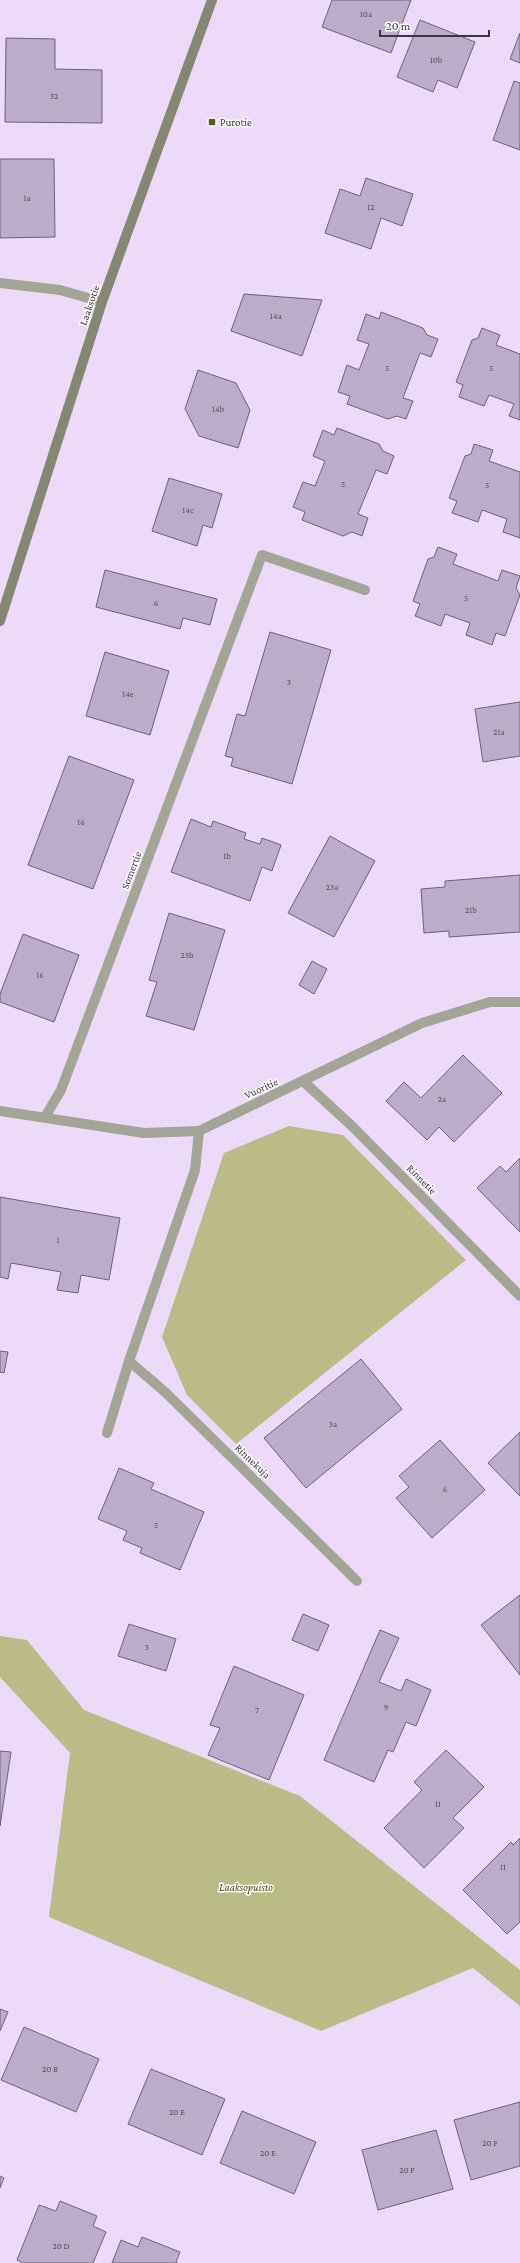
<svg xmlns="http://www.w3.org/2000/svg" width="520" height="2263" font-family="'Crimson Pro',serif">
  <rect width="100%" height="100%" fill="#ecdaf8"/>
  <g fill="#babb87">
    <polygon points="289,1126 343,1135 466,1260 236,1444 187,1395 162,1337 224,1153"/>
    <polygon points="0,1636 27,1640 84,1710 300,1796 520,1970 520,2006 473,1968 321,2031 49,1917 70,1753 0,1677"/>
  </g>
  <g fill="#bdacc9" stroke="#71617c">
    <polygon points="332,0 411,0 391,53 322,27"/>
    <polygon points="420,20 475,42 457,88 438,80 433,92 397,77"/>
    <polygon points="520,33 520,63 510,59"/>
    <polygon points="6,38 55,39 55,69 102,70 102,123 5,122"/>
    <polygon points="514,81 520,83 520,150 493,140"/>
    <polygon points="0,159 54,159 55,237 0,238"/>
    <polygon points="366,178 413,194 402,226 381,218 371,249 325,233 340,189 360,196"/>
    <polygon points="244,294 322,300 302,356 231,331"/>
    <polygon points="381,312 423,328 427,335 438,339 431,357 420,353 403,398 413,401 406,419 397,416 388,419 347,404 350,396 338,392 347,365 359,370 369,344 357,340 366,314 379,319"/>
    <polygon points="482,328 500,335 496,345 520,354 520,420 509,416 514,404 489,395 484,406 459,397 463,385 456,382 472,340 478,338"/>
    <polygon points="198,370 236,383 250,410 238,448 199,436 185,409"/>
    <polygon points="337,428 379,444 383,451 394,456 387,474 376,470 358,514 368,518 362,536 352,532 343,536 302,520 305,512 293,507 303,482 315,486 325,461 313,456 323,430 334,435"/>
    <polygon points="474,444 493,450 489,461 520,472 520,538 503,532 507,519 482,510 478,522 452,513 457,501 449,498 465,456 471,454"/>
    <polygon points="169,478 222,494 212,528 203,525 197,546 152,531"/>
    <polygon points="438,547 457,554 453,564 498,581 502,570 520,576 516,588 520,595 505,636 496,633 492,645 466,635 470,623 445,614 441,626 415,616 420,604 413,601 428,559 434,557"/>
    <polygon points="105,570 217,599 210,625 183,618 180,629 96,607"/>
    <polygon points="270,632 331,650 292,784 231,766 233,758 225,756 237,714 245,716"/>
    <polygon points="105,652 169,671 150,735 86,716"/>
    <polygon points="520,702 520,756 483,762 475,709"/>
    <polygon points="69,756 134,780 93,889 28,865"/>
    <polygon points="191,819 211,827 213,821 246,833 244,839 260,844 262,838 281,845 272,871 262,867 250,901 171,872"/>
    <polygon points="330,836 375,861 334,937 288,913"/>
    <polygon points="520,875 520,932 449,937 449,931 424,933 421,889 445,887 445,881"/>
    <polygon points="169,913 225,930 194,1030 146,1016 157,982 149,980"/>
    <polygon points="23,934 79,955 54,1022 0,1002 0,994"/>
    <polygon points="312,961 327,969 314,994 299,985"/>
    <polygon points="463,1055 502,1093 454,1142 439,1127 427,1140 386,1101 404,1082 421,1098"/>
    <polygon points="520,1158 520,1232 477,1188 500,1166 506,1172"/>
    <polygon points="0,1197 120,1218 109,1280 81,1275 78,1293 57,1290 61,1272 11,1263 8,1279 0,1277"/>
    <polygon points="0,1351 8,1352 4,1373 0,1372"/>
    <polygon points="361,1359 402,1409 306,1488 264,1438"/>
    <polygon points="520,1432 520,1496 488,1463"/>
    <polygon points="440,1440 485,1490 432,1538 396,1498 409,1487 399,1476"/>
    <polygon points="119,1468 154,1483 151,1489 204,1512 180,1570 140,1553 142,1548 123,1540 127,1531 98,1519"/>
    <polygon points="520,1595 520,1675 481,1625"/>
    <polygon points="303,1614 329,1625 318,1651 292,1640"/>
    <polygon points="129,1624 176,1639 166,1671 118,1656"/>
    <polygon points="380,1630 399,1638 379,1682 401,1691 406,1679 431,1690 416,1726 406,1722 393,1752 388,1750 374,1782 324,1760"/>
    <polygon points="234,1666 304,1695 269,1780 208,1755 220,1728 210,1725"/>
    <polygon points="446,1750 484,1787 453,1818 464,1828 424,1868 384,1828 422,1790 414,1782"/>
    <polygon points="0,1751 11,1752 0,1826"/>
    <polygon points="520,1838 520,1922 507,1934 463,1890 511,1842 513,1845"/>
    <polygon points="0,2009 8,2012 0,2031"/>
    <polygon points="24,2027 99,2059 76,2112 1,2080"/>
    <polygon points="151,2069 225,2099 202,2155 128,2124"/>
    <polygon points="520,2102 520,2166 471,2180 454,2120"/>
    <polygon points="242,2111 316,2142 294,2194 220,2163"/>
    <polygon points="436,2130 453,2189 378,2210 362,2150"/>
    <polygon points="0,2176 4,2178 0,2188"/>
    <polygon points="60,2201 97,2216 93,2226 106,2232 93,2263 24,2263 17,2260 39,2205 56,2211"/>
    <polygon points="142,2237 180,2252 176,2262 178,2263 112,2263 121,2240 138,2247"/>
  </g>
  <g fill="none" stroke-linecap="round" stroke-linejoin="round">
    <polyline stroke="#a4a596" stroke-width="10" points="234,629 262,555 365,590"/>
    <g stroke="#a4a596" stroke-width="10">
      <polyline points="0,283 60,290 102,302"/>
      <polyline points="304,1082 353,1127 520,1296"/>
      <polyline points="0,1111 144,1133 199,1131 422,1023 490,1002 520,1002"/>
      <polyline points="45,1117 61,1090 234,629"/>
      <polyline points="129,1361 165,1392 357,1581"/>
      <polyline points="107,1433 129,1361 195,1170 199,1131"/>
    </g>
    <polyline stroke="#868772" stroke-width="10" points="0,621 102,302 212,0"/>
  </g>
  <rect fill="#5c5c29" stroke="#fff" stroke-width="1.5" x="208" y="118" width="8" height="8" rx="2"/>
  <g text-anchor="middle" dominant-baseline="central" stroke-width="3" stroke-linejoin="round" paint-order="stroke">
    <g font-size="9" fill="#5c5262">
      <text x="366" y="14">10a</text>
      <text x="436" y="60">10b</text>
      <text x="54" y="96">32</text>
      <text x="27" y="198">1a</text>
      <text x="371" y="207">12</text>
      <text x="276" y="316">14a</text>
      <text x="387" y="368">5</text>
      <text x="491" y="368">5</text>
      <text x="218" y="409">14b</text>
      <text x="343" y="484">5</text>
      <text x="487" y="485">5</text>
      <text x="188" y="510">14c</text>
      <text x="466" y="598">5</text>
      <text x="156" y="603">6</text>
      <text x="289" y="682">3</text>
      <text x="128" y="694">14e</text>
      <text x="499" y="732">21a</text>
      <text x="81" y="822">16</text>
      <text x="227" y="856">1b</text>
      <text x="332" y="887">23a</text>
      <text x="471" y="910">21b</text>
      <text x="187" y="955">23b</text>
      <text x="40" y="975">16</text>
      <text x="442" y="1099">2a</text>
      <text x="58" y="1240">1</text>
      <text x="333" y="1424">3a</text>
      <text x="445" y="1489">6</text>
      <text x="156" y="1525">5</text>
      <text x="147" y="1647">3</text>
      <text x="386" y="1707">9</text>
      <text x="257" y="1710">7</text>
      <text x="438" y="1804">11</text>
      <text x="503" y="1867">11</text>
      <text x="50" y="2069">20 B</text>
      <text x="177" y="2112">20 E</text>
      <text x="490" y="2143">20 F</text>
      <text x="268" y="2153">20 E</text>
      <text x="407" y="2170">20 F</text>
      <text x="61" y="2246">20 D</text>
    </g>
    <g font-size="11" fill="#3c3440" stroke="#fff" text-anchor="start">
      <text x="220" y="122">Purotie</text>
    </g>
    <g font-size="11" fill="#3c3440" stroke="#fff">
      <text transform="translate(89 305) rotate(-71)">Laaksotie</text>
      <text transform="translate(131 870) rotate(-69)">Somertie</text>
      <text transform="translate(261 1088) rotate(-25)">Vuoritie</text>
      <text transform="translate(422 1179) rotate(45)">Rinnetie</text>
      <text transform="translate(253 1461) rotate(44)">Rinnekuja</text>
    </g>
    <g font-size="11" font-style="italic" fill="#494806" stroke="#fff">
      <text x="246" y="1887">Laaksopuisto</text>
    </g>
  </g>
  <path d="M380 30v6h109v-6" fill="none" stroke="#3c3440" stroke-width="2"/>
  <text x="386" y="30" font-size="12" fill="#3c3440" stroke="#ffffff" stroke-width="3" paint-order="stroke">20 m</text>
</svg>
